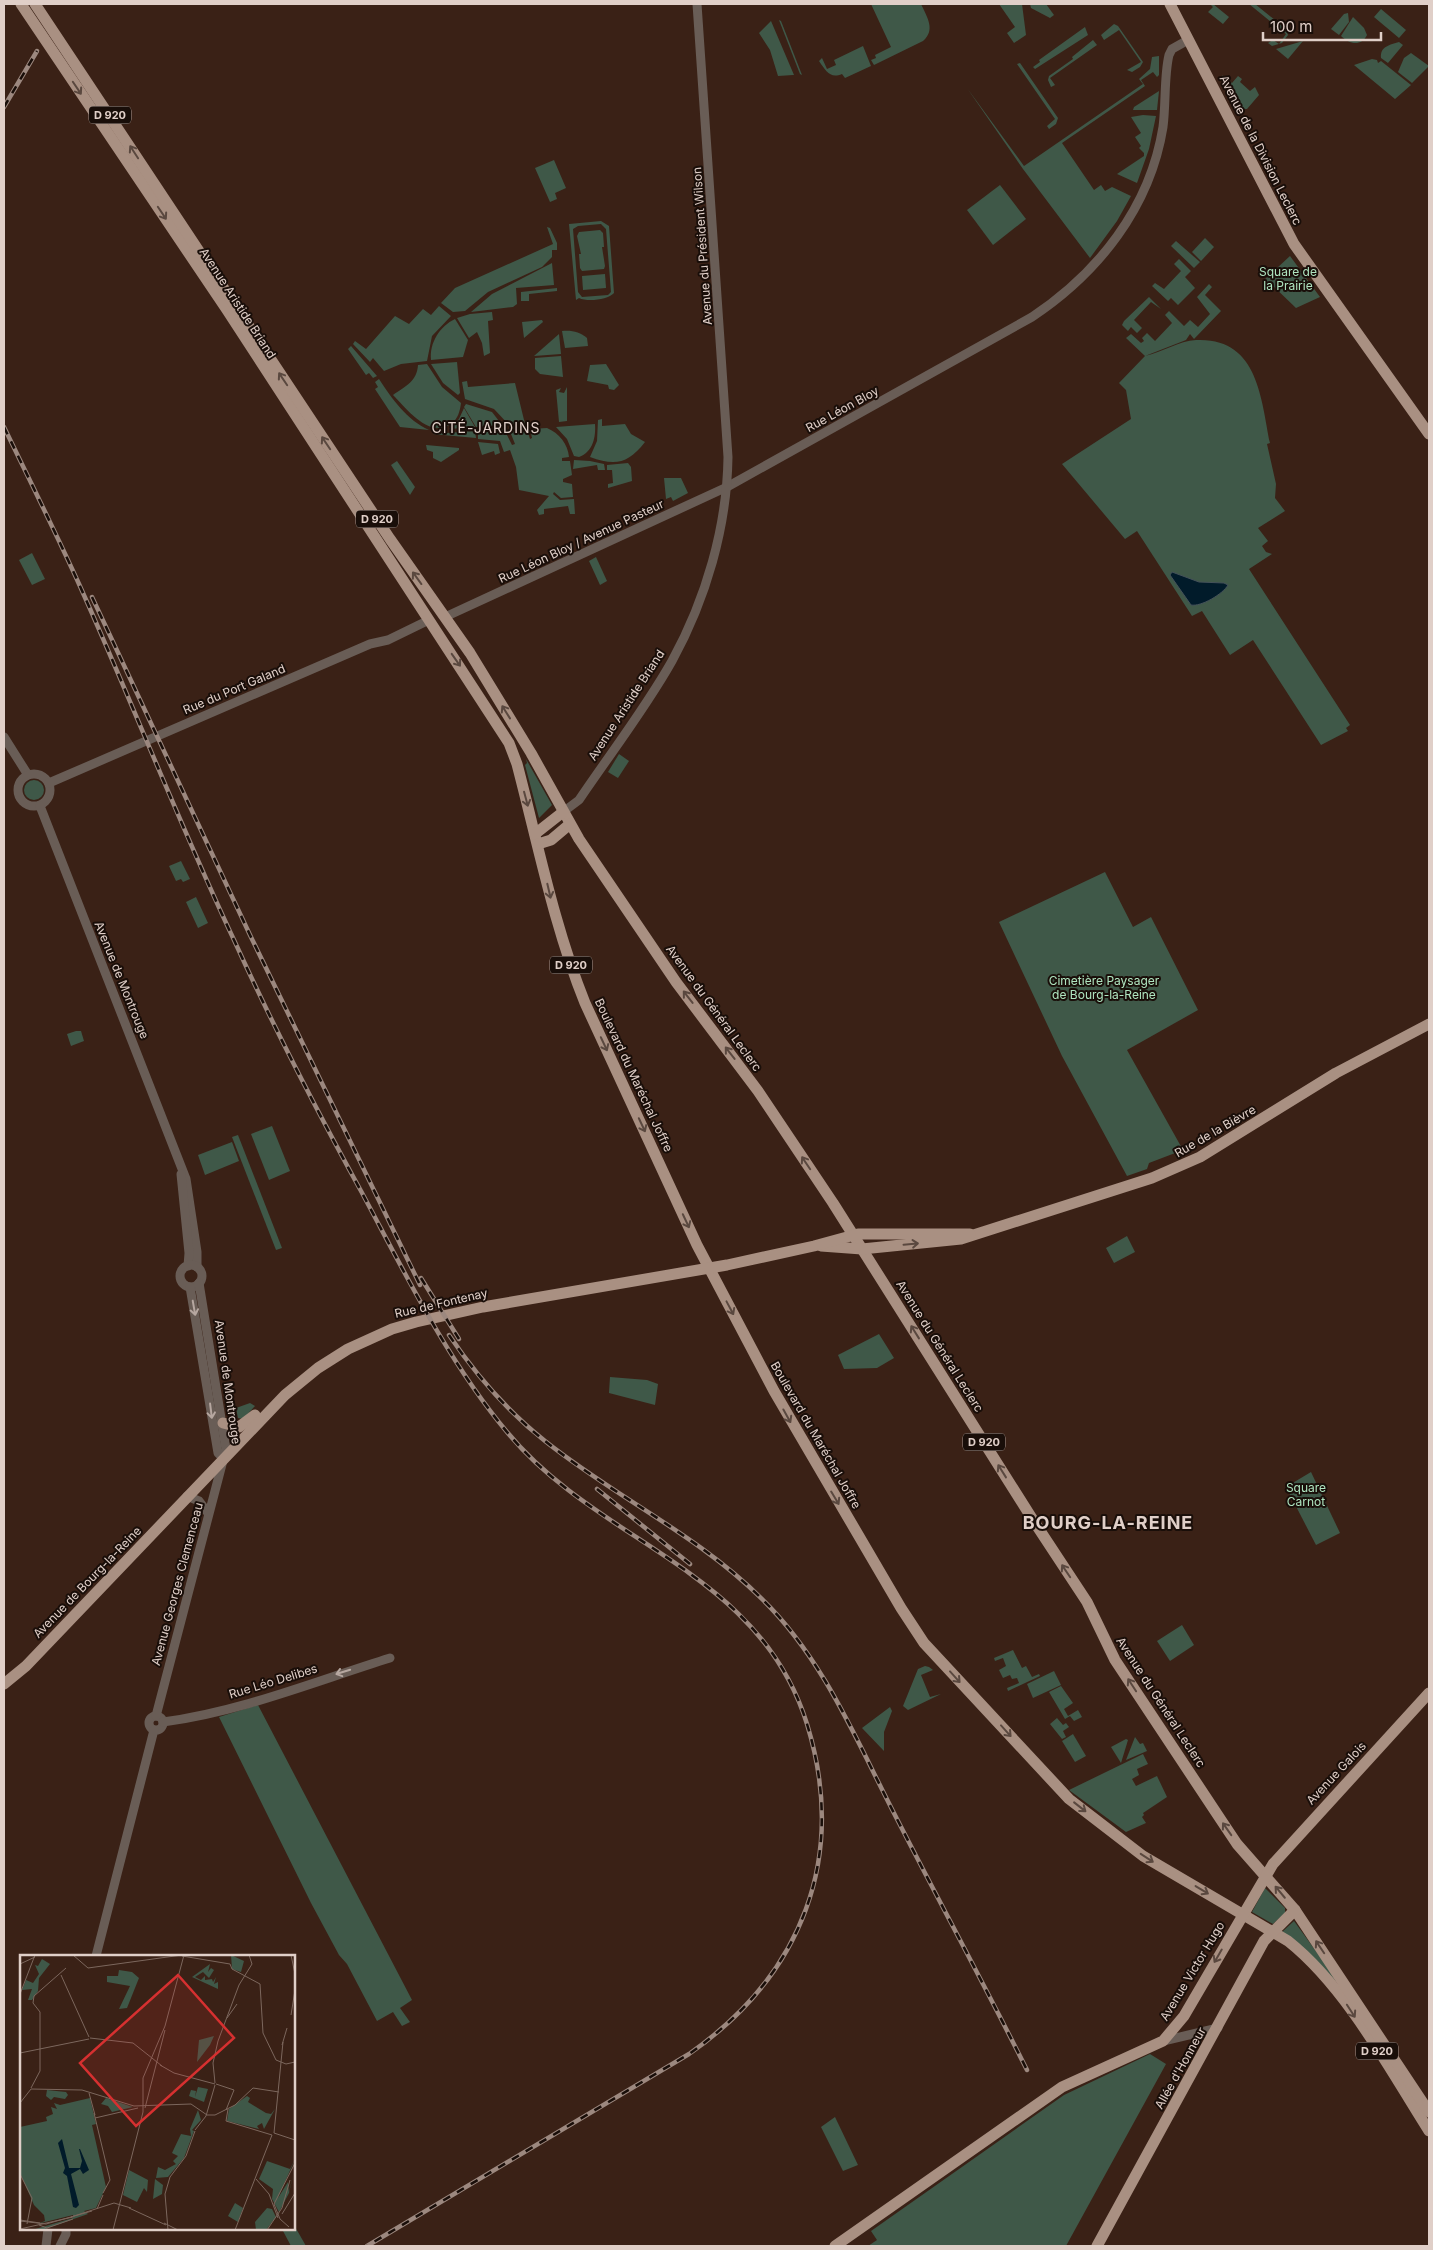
<svg xmlns="http://www.w3.org/2000/svg" width="1433" height="2250" font-family="Inter,sans-serif">
  <rect width="100%" height="100%" fill="#3a2116"/>
  <g fill="#3f5848" fill-rule="evenodd">
    <path d="M871 4H921C927 17 936 30 923 41L874 65 871 60 876 58 875 55 891 47Z"/>
    <polygon points="999,4 1022,4 1026,35 1014,43 1007,33 1015,27"/>
    <polygon points="1030,4 1046,4 1054,15 1050,18 1031,8"/>
    <polygon points="1210,4 1213,4 1229,17 1223,24 1208,12 1213,7"/>
    <polygon points="1249,4 1255,4 1286,29 1288,35 1282,43 1272,46 1268,43 1273,40 1279,44 1286,34"/>
    <polygon points="1381,9 1406,30 1399,38 1374,17"/>
    <polygon points="1348,13 1349,22 1339,35 1331,29 1344,14"/>
    <path d="M1353 17 1364 28 1367 35C1361 47 1349 44 1341 36Z"/>
    <polygon points="779,20 781,21 802,75 800,74"/>
    <polygon points="771,21 794,75 793,75 778,76 770,50 759,33"/>
    <polygon points="1114,24 1118,26 1143,62 1140,67 1132,72 1127,70 1141,62 1119,30 1104,40 1101,35"/>
    <polygon points="1085,27 1088,35 1035,69 1033,67 1040,62 1039,60"/>
    <polygon points="1093,40 1097,45 1050,78 1055,85 1051,87 1048,80 1049,76 1073,59 1072,57"/>
    <polygon points="1303,41 1288,59 1276,49"/>
    <path d="M1399 42 1403 45 1388 63 1381 58C1380 46 1390 45 1399 42Z"/>
    <path d="M863 46 871 66 845 78 842 74C830 79 826 71 819 61L822 58 827 69 836 65 834 60Z"/>
    <polygon points="1411,53 1429,66 1412,83 1398,72 1404,58"/>
    <polygon points="1159,56 1159,75 1157,77 1153,72 1141,80 1145,86 1062,143 1094,190 1101,185 1105,191 1112,187 1131,196 1117,221 1090,258 1023,169 967,88 1024,166 1143,84 1139,79 1150,69 1152,57"/>
    <polygon points="1372,59 1377,60 1378,63 1381,61 1411,85 1395,99 1354,65"/>
    <polygon points="1020,63 1058,118 1056,124 1049,129 1047,126 1055,119 1017,64"/>
    <polygon points="1222,75 1232,83 1238,76 1242,79 1240,82 1250,91 1255,87 1259,95 1247,109 1239,109"/>
    <polygon points="1159,91 1157,110 1133,110 1134,107"/>
    <polygon points="1143,115 1156,116 1149,149 1137,183 1117,174 1144,156 1144,153 1139,148 1141,146 1135,137 1141,133 1131,117"/>
    <polygon points="554,160 566,188 555,193 557,199 550,202 535,168"/>
    <polygon points="1000,185 1026,219 993,245 967,210"/>
    <path d="M601 221 609 226 614 293C608 300 587 302 579 298L576 300 569 224ZM601 224 606 229 611 292 608 295 582 297 578 292 573 229 578 226Z"/>
    <polygon points="547,227 550,228 557,243 557,250 552,250 552,257 542,267 488,292 465,311 453,312 441,303 455,288 553,244"/>
    <polygon points="600,230 603,233 604,247 602,247 605,266 604,269 582,271 580,268 579,254 581,254 577,236 579,232"/>
    <polygon points="1205,238 1214,247 1201,261 1192,252"/>
    <polygon points="1176,241 1200,262 1194,268 1171,246"/>
    <polygon points="1290,256 1320,297 1296,308 1270,283 1266,287 1263,281"/>
    <polygon points="1179,259 1191,271 1185,277 1195,288 1178,305 1171,298 1168,301 1152,286 1155,283 1164,289 1181,271 1174,264"/>
    <polygon points="552,263 554,285 516,288 517,304 513,307 471,312 492,294"/>
    <polygon points="605,274 606,288 583,290 582,276"/>
    <path d="M1209 284 1212 287 1205 295 1221 311 1194 339 1190 334 1186 340 1145 356C1162 352 1179 341 1196 340 1258 337 1261 398 1270 443L1267 444 1276 484 1275 498 1285 511 1258 528 1268 541 1262 546 1266 552 1272 554 1249 569 1350 725 1346 728 1348 731 1321 745 1253 640 1230 655 1202 611 1192 616 1137 531 1125 539 1062 464 1131 419 1126 390 1119 383 1145 356 1126 338 1131 334 1141 343 1144 341 1142 338 1147 333 1155 341 1172 323 1165 315 1169 311 1184 326 1190 320 1198 327 1210 314 1197 297Z"/>
    <polygon points="557,288 557,291 529,294 529,301 521,301 521,292"/>
    <polygon points="1149,297 1161,309 1151,302 1134,320 1142,328 1137,333 1131,327 1128,331 1122,325 1124,321"/>
    <polygon points="439,306 451,316 432,336 427,361 401,364 384,371 373,358 370,362 353,344 355,341 366,349 395,316 409,324 423,309 431,315"/>
    <polygon points="492,312 493,320 488,321 490,353 484,356 482,343 477,332 469,338 457,318 470,314"/>
    <path d="M455 319 468 340 463 357 431 360C429 343 440 326 455 319Z"/>
    <polygon points="542,320 543,322 524,338 522,322"/>
    <path d="M562 331C572 330 580 332 587 338L588 346 565 348Z"/>
    <polygon points="559,334 561,354 534,356"/>
    <polygon points="351,346 377,376 373,378 369,373 366,375 348,349"/>
    <polygon points="561,356 563,377 540,374 535,369 535,358"/>
    <polygon points="457,362 460,393 458,395 443,383 431,364"/>
    <path d="M427 364 442 387 461 403C460 411 458 419 451 424 429 439 407 409 393 395 406 386 417 381 418 365Z"/>
    <polygon points="606,364 619,385 614,390 609,389 608,385 587,381 590,365"/>
    <path d="M379 379C392 399 407 420 429 430L400 427 375 389 378 387 375 382Z"/>
    <polygon points="467,381 468,387 515,383 525,424 509,425 494,409 465,399 462,382"/>
    <polygon points="567,387 567,421 559,422 556,390 561,388 559,392 564,393"/>
    <polygon points="466,404 492,412 502,425 476,427 464,407"/>
    <polygon points="464,408 475,427 449,429 459,419"/>
    <path d="M602 419V426L625 424 631 434 645 442C628 464 615 466 590 457L597 441 598 420Z"/>
    <path d="M595 424C596 437 593 452 579 457L574 456 567 439 556 427Z"/>
    <path d="M547 428C559 433 568 444 569 457L562 458V461H570L572 475 563 479V482L572 484 573 497 561 498 554 492 553 494 560 500 574 499 575 514H570L568 506 544 509V514L539 515 537 510 549 496 519 490 516 467 510 450 504 452 500 441 478 439V430L504 429 512 445 515 444 509 429H527L530 439 532 438 530 429Z"/>
    <polygon points="475,431 476,438 432,434 474,431"/>
    <polygon points="478,442 498,444 500,453 495,455 494,451 482,455"/>
    <polygon points="426,445 459,448 459,450 441,462 433,458 433,452 427,450"/>
    <polygon points="574,460 590,461 604,464 605,470 598,470 597,465 573,469"/>
    <polygon points="397,461 415,487 410,495 391,465"/>
    <polygon points="628,463 631,467 632,481 608,488 608,484 613,483 612,470 607,470 607,465"/>
    <polygon points="664,478 681,478 688,493 673,501 671,497 666,499"/>
    <polygon points="32,553 45,579 32,585 19,560"/>
    <polygon points="596,557 607,581 600,585 589,561"/>
    <polygon points="619,754 629,761 618,778 608,772"/>
    <polygon points="526,759 552,805 539,818 525,765 527,763"/>
    <circle cx="34" cy="790" r="10"/>
    <polygon points="181,861 190,879 183,882 181,879 176,881 169,866"/>
    <polygon points="1105,872 1133,927 1151,917 1198,1010 1127,1050 1183,1150 1149,1163 1147,1169 1127,1176 1062,1056 999,922"/>
    <polygon points="196,897 208,923 198,928 186,902"/>
    <polygon points="76,1031 81,1031 84,1041 71,1046 67,1034"/>
    <polygon points="272,1126 290,1171 269,1180 251,1134"/>
    <polygon points="238,1135 282,1248 276,1250 232,1137"/>
    <polygon points="232,1142 239,1161 205,1175 198,1155"/>
    <polygon points="1127,1236 1135,1252 1114,1263 1106,1248"/>
    <polygon points="879,1334 894,1358 877,1368 844,1369 838,1355"/>
    <polygon points="610,1377 647,1380 658,1384 655,1405 609,1393"/>
    <polygon points="250,1403 255,1406 243,1419 238,1418 236,1408"/>
    <polygon points="1311,1472 1340,1533 1316,1545 1286,1487"/>
    <polygon points="1182,1625 1194,1645 1170,1661 1157,1641"/>
    <polygon points="1013,1650 1022,1668 1026,1666 1032,1677 1039,1674 1040,1676 1008,1691 1007,1688 1019,1683 1017,1678 1012,1679 1010,1675 1003,1678 999,1670 1006,1666 1003,1658 995,1661 994,1658"/>
    <polygon points="925,1666 929,1667 933,1670 921,1675 930,1697 941,1694 908,1710 903,1706 918,1669"/>
    <polygon points="1054,1671 1061,1685 1033,1698 1027,1684"/>
    <polygon points="1061,1686 1073,1703 1064,1709 1068,1716 1078,1710 1082,1717 1074,1721 1070,1716 1065,1719 1049,1692"/>
    <polygon points="258,1705 412,2000 400,2008 410,2022 402,2026 393,2012 377,2021 347,1964 339,1955 311,1903 219,1717"/>
    <polygon points="890,1707 892,1711 884,1732 884,1751 862,1728"/>
    <polygon points="1057,1718 1063,1725 1066,1723 1069,1727 1063,1731 1066,1737 1062,1739 1050,1724"/>
    <polygon points="1073,1734 1086,1756 1075,1762 1062,1741"/>
    <polygon points="1135,1737 1140,1744 1143,1743 1147,1751 1126,1760"/>
    <polygon points="1126,1739 1128,1740 1121,1763 1111,1747"/>
    <polygon points="1143,1754 1148,1764 1137,1769 1139,1775 1132,1779 1136,1786 1157,1776 1167,1797 1143,1813 1144,1815 1142,1817 1146,1823 1126,1832 1069,1790"/>
    <polygon points="1265,1888 1285,1908 1285,1913 1273,1924 1252,1912"/>
    <polygon points="1294,1921 1342,1987 1282,1932"/>
    <polygon points="1150,2054 1166,2064 1066,2246 868,2246 877,2240 871,2231 1064,2095"/>
    <polygon points="835,2117 858,2165 843,2171 821,2127"/>
    <polygon points="294,2225 306,2246 291,2246 283,2231 294,2229"/>
  </g>
  <path fill="#011b2a" stroke="#445159" d="M1172 572 1199 582 1224 583 1228 585C1223 594 1201 607 1191 605L1170 575Z"/>
  <g fill="none" stroke-linecap="round" stroke-linejoin="round">
    <g stroke="#695d56" stroke-width="9">
      <path d="M445 617 727 487 1032 317C1098 273 1150 208 1163 127 1166 104 1164 75 1169 55L1172 49 1188 40"/>
      <polyline points="4,737 28,775"/>
      <circle cx="34" cy="790" r="16"/>
      <polyline points="49,783 370,644 388,640 429,620"/>
      <polyline points="40,806 186,1179 197,1252 197,1267"/>
      <path d="M563 812 579 800C610 754 645 709 672 661 706 599 727 527 728 457L697 4"/>
      <polyline points="181,1174 189,1253 188,1266"/>
      <circle cx="191" cy="1276" r="11"/>
      <polyline points="190,1287 218,1453 223,1458"/>
      <polyline points="187,1496 199,1501 208,1513"/>
      <circle cx="156" cy="1723" r="7"/>
      <polyline points="156,1716 226,1449 199,1283"/>
      <path d="M163 1722C240 1712 316 1681 390 1658"/>
      <polyline points="96,1956 154,1730"/>
      <polyline points="1163,2041 1218,2028"/>
      <polyline points="46,2246 48,2229"/>
      <polyline points="60,2246 66,2234 66,2229"/>
    </g>
    <g stroke="#a99082" stroke-width="11">
      <path d="M21 4 227 310 509 743 517 764C538 844 554 926 585 1003L697 1245 774 1391 901 1608 924 1643 1069 1799 1143 1856 1288 1941C1346 1987 1389 2068 1429 2131"/>
      <polyline points="35,4 390,539 470,653 531,753 579,839 676,982 758,1091 833,1203 1033,1520 1087,1602 1115,1660 1221,1820 1237,1844 1295,1910 1429,2112"/>
      <polyline points="1170,4 1294,244 1429,434"/>
      <polyline points="535,834 563,812"/>
      <polyline points="538,844 551,840 570,824"/>
      <polyline points="821,1246 862,1249 961,1239 1152,1178 1200,1157 1336,1073 1429,1024"/>
      <polyline points="223,1423 239,1427 255,1415"/>
      <polyline points="4,1684 26,1666 285,1395 318,1368 348,1349 392,1329 416,1322 483,1307 727,1265 814,1246 858,1234 970,1234"/>
      <polyline points="835,2246 1062,2087 1163,2041 1184,2016 1273,1864 1429,1693"/>
      <polyline points="1097,2246 1264,1941 1295,1910"/>
    </g>
    <g stroke="#9c887f" stroke-width="4.5">
      <g id="rail">
        <polyline points="4,107 37,51"/>
        <path d="M4 427C29 479 55 531 79 584 132 702 179 823 234 940 273 1026 316 1109 361 1191 405 1273 447 1360 507 1432 600 1545 759 1569 807 1724 848 1858 802 1975 689 2054L367 2246"/>
        <polyline points="92,597 250,935 420,1285"/>
        <polyline points="421,1278 459,1339"/>
        <path d="M449 1335C476 1375 507 1411 545 1441 615 1497 698 1535 762 1599 824 1659 858 1744 897 1819 940 1903 985 1986 1027 2070"/>
        <polyline points="597,1489 690,1564"/>
      </g>
    </g>
    <use href="#rail" stroke="#190e09" stroke-width="2.5" stroke-dasharray="8" stroke-linecap="butt"/>
  </g>
  <defs><path id="oneway-shaft" d="M-6 0H5M1.5-3L5.5 0L1.5 3" fill="none" stroke-width="1.6" stroke-linecap="round" stroke-linejoin="round" transform="scale(1.25)"/></defs>
  <g stroke="#5a483f">
    <use href="#oneway-shaft" transform="translate(77 88) rotate(56)"/>
    <use href="#oneway-shaft" transform="translate(134 152) rotate(-123)"/>
    <use href="#oneway-shaft" transform="translate(162 213) rotate(56)"/>
    <use href="#oneway-shaft" transform="translate(283 379) rotate(-124)"/>
    <use href="#oneway-shaft" transform="translate(326 443) rotate(-124)"/>
    <use href="#oneway-shaft" transform="translate(417 578) rotate(-126)"/>
    <use href="#oneway-shaft" transform="translate(456 660) rotate(55)"/>
    <use href="#oneway-shaft" transform="translate(506 712) rotate(-122)"/>
    <use href="#oneway-shaft" transform="translate(526 799) rotate(75)"/>
    <use href="#oneway-shaft" transform="translate(549 891) rotate(77)"/>
    <use href="#oneway-shaft" transform="translate(688 997) rotate(-128)"/>
    <use href="#oneway-shaft" transform="translate(604 1044) rotate(65)"/>
    <use href="#oneway-shaft" transform="translate(730 1053) rotate(-128)"/>
    <use href="#oneway-shaft" transform="translate(642 1125) rotate(65)"/>
    <use href="#oneway-shaft" transform="translate(806 1163) rotate(-124)"/>
    <use href="#oneway-shaft" transform="translate(686 1221) rotate(65)"/>
    <use href="#oneway-shaft" transform="translate(911 1244) rotate(-5)"/>
    <use href="#oneway-shaft" transform="translate(730 1308) rotate(62)"/>
    <use href="#oneway-shaft" transform="translate(915 1332) rotate(-122)"/>
    <use href="#oneway-shaft" transform="translate(787 1416) rotate(61)"/>
    <use href="#oneway-shaft" transform="translate(1002 1471) rotate(-122)"/>
    <use href="#oneway-shaft" transform="translate(835 1498) rotate(59)"/>
    <use href="#oneway-shaft" transform="translate(1066 1571) rotate(-124)"/>
    <use href="#oneway-shaft" transform="translate(955 1677) rotate(48)"/>
    <use href="#oneway-shaft" transform="translate(1132 1685) rotate(-123)"/>
    <use href="#oneway-shaft" transform="translate(1006 1731) rotate(48)"/>
    <use href="#oneway-shaft" transform="translate(1080 1807) rotate(38)"/>
    <use href="#oneway-shaft" transform="translate(1227 1829) rotate(-125)"/>
    <use href="#oneway-shaft" transform="translate(1147 1858) rotate(33)"/>
    <use href="#oneway-shaft" transform="translate(1202 1890) rotate(31)"/>
    <use href="#oneway-shaft" transform="translate(1280 1892) rotate(-130)"/>
    <use href="#oneway-shaft" transform="translate(1320 1947) rotate(-124)"/>
    <use href="#oneway-shaft" transform="translate(1218 1956) rotate(120)"/>
    <use href="#oneway-shaft" transform="translate(1351 2011) rotate(57)"/>
  </g>
  <g stroke="#b6a7a0">
    <use href="#oneway-shaft" transform="translate(194 1308) rotate(80)"/>
    <use href="#oneway-shaft" transform="translate(211 1411) rotate(83)"/>
    <use href="#oneway-shaft" transform="translate(343 1672) rotate(163)"/>
  </g>
  <g text-anchor="middle" dominant-baseline="central" stroke-width="4" stroke-linejoin="round" paint-order="stroke">
    <g fill="#190e09" stroke="#a4958f" stroke-width="1">
      <rect x="89" y="106.5" width="42" height="17" rx="4"/>
      <rect x="356" y="510.5" width="42" height="17" rx="4"/>
      <rect x="550" y="956.5" width="42" height="17" rx="4"/>
      <rect x="963" y="1433.5" width="42" height="17" rx="4"/>
      <rect x="1356" y="2042.5" width="42" height="17" rx="4"/>
    </g>
    <g font-size="11" font-weight="bold" fill="#e0cfc8">
      <text x="110" y="115">D 920</text>
      <text x="377" y="519">D 920</text>
      <text x="571" y="965">D 920</text>
      <text x="984" y="1442">D 920</text>
      <text x="1377" y="2051">D 920</text>
    </g>
    <g font-size="12" fill="#e0cfc8" stroke="#190e09">
      <text transform="translate(1261 150) rotate(63)">Avenue de la Division Leclerc</text>
      <text transform="translate(702 246) rotate(-94)">Avenue du Président Wilson</text>
      <text transform="translate(238 303) rotate(57)">Avenue Aristide Briand</text>
      <text transform="translate(842 409) rotate(-29)">Rue Léon Bloy</text>
      <text transform="translate(581 541) rotate(-25)">Rue Léon Bloy / Avenue Pasteur</text>
      <text transform="translate(234 689) rotate(-23)">Rue du Port Galand</text>
      <text transform="translate(626 705) rotate(-57)">Avenue Aristide Briand</text>
      <text transform="translate(122 980) rotate(68)">Avenue de Montrouge</text>
      <text transform="translate(714 1008) rotate(54)">Avenue du Général Leclerc</text>
      <text transform="translate(634 1075) rotate(65)">Boulevard du Maréchal Joffre</text>
      <text transform="translate(1215 1131) rotate(-30)">Rue de la Bièvre</text>
      <text transform="translate(441 1303) rotate(-13)">Rue de Fontenay</text>
      <text transform="translate(940 1346) rotate(58)">Avenue du Général Leclerc</text>
      <text transform="translate(228 1382) rotate(82)">Avenue de Montrouge</text>
      <text transform="translate(816 1435) rotate(60)">Boulevard du Maréchal Joffre</text>
      <text transform="translate(87 1582) rotate(-46)">Avenue de Bourg-la-Reine</text>
      <text transform="translate(177 1584) rotate(-75)">Avenue Georges Clemenceau</text>
      <text transform="translate(273 1681) rotate(-17)">Rue Léo Delibes</text>
      <text transform="translate(1161 1702) rotate(57)">Avenue du Général Leclerc</text>
      <text transform="translate(1336 1773) rotate(-47)">Avenue Galois</text>
      <text transform="translate(1192 1971) rotate(-59)">Avenue Victor Hugo</text>
      <text transform="translate(1180 2068) rotate(-61)">Allée d'Honneur</text>
    </g>
    <g font-size="12" fill="#afe5c0" stroke="#190e09">
      <text x="1288" y="271">Square de<tspan x="1288" dy="14">la Prairie</tspan></text>
      <text x="1104" y="980">Cimetière Paysager<tspan x="1104" dy="14">de Bourg-la-Reine</tspan></text>
      <text x="1306" y="1487">Square<tspan x="1306" dy="14">Carnot</tspan></text>
    </g>
    <g font-size="14" letter-spacing="1" fill="#e0cfc8" stroke="#190e09">
      <text x="486" y="427">CITÉ-JARDINS</text>
    </g>
    <g font-size="18" font-weight="bold" letter-spacing="1" fill="#e0cfc8" stroke="#190e09">
      <text x="1108" y="1522">BOURG-LA-REINE</text>
    </g>
  </g>
  <g transform="translate(20 1955)">
    <rect width="275" height="275" fill="#3a2116"/>
    <path d="M211 0 224 6 221 17 212 14ZM22 4 30 9 19 23 18 36 12 45H8L12 34 2 35 6 25 13 28 19 19 15 10 18 11ZM190 9 188 17 191 13 194 15 189 23 183 17 175 22 181 25 185 21V25L192 24 193 27 196 22 194 29 198 27V34L172 22ZM99 15 112 17 119 23 107 53 99 54 110 31 87 27V21H98ZM194 81 190 90 177 107 179 85ZM178 132 188 134 184 147 169 141 171 135 176 136 175 142ZM27 135 46 137 48 140 45 144 34 142 31 145 26 141ZM227 141 230 143 228 147 246 158 251 159 255 154 244 174 242 168 237 171 239 174 207 166 209 154ZM70 143 76 169 72 170 86 232 76 253 64 256 68 259 25 274 12 275 53 263V260L17 269 25 266 24 260 14 250 0 218V172L27 166 26 162 33 159 31 152 37 154 34 148 40 150ZM86 143 113 152 92 157 88 151 81 149ZM178 155 181 165 172 175 174 176 164 203 148 222 136 223 138 212 145 215 156 209 153 206 158 201 152 198 161 179 171 181 170 174ZM275 204 258 243 268 227 269 237 275 212 269 238 259 257 252 244 253 234 239 224 247 206 270 214ZM109 215 128 225 127 237 124 233 117 247 103 240ZM135 224 143 230 142 239 133 244ZM215 248 223 253 218 267 208 261ZM247 253 252 254 256 262 246 275H236L235 267Z" fill="#3f5848"/>
    <path d="M42 184 49 213H60L62 206 59 194H60L69 215 63 219 60 214 51 219 59 250 56 253 53 252 47 221 43 218 45 213 38 188Z" fill="#011b2a"/>
    <path fill="none" stroke="#7c675d" stroke-width="1" d="M53 0 68 13 162 0M271 0 275 19M162 1 210 9 212 14 240 29M0 9 15 2M41 20 69 82M240 29 243 78 256 105M219 30 232 9 229 0M0 39 15 0M271 60 275 35M207 63 217 49M70 83 113 88 142 111M263 87 254 178 275 185M262 90 267 73M0 98 69 84M256 105 266 109 275 107M140 110 154 118 195 129M20 116V57L13 48 14 41 46 13M195 128 193 108 198 86 219 30M196 129 214 135 206 155M11 133 20 116M11 134 62 135 114 151 171 149 187 160H195L215 150 233 133 259 137M69 138 75 160M0 148 11 134M125 153 145 75M208 154 206 166 252 180 215 275M74 158 90 225 83 238M75 163 118 153M175 175 186 161 195 130M0 219 12 243 7 269M236 224 249 239 258 263M109 253 146 270M77 254 83 240M262 259 275 238M51 262 94 248 111 253M0 265 20 268M0 266 26 269 72 256M144 268 158 275M19 270 27 273 53 264M269 272 260 264 254 249 275 208M0 274 53 262M93 275 123 157V123L145 71 164 0M148 275 145 239 150 222 166 201 175 176M247 275 262 253 270 225"/>
    <path fill="#d63030" fill-opacity="0.15" stroke="#d63030" stroke-width="2.5" d="M158 20 214 83 116 171 60 108Z"/>
    <rect width="275" height="275" fill="none" stroke="#e0cfc8" stroke-width="2.5"/>
  </g>
  <rect width="1433" height="2250" fill="none" stroke="#e0cfc8" stroke-width="10"/>
  <path d="M1263 32v8h118v-8" fill="none" stroke="#e0cfc8" stroke-width="2.5"/>
  <text x="1270" y="32" font-size="15" fill="#e0cfc8" stroke="#190e09" stroke-width="4" paint-order="stroke">100 m</text>
</svg>
